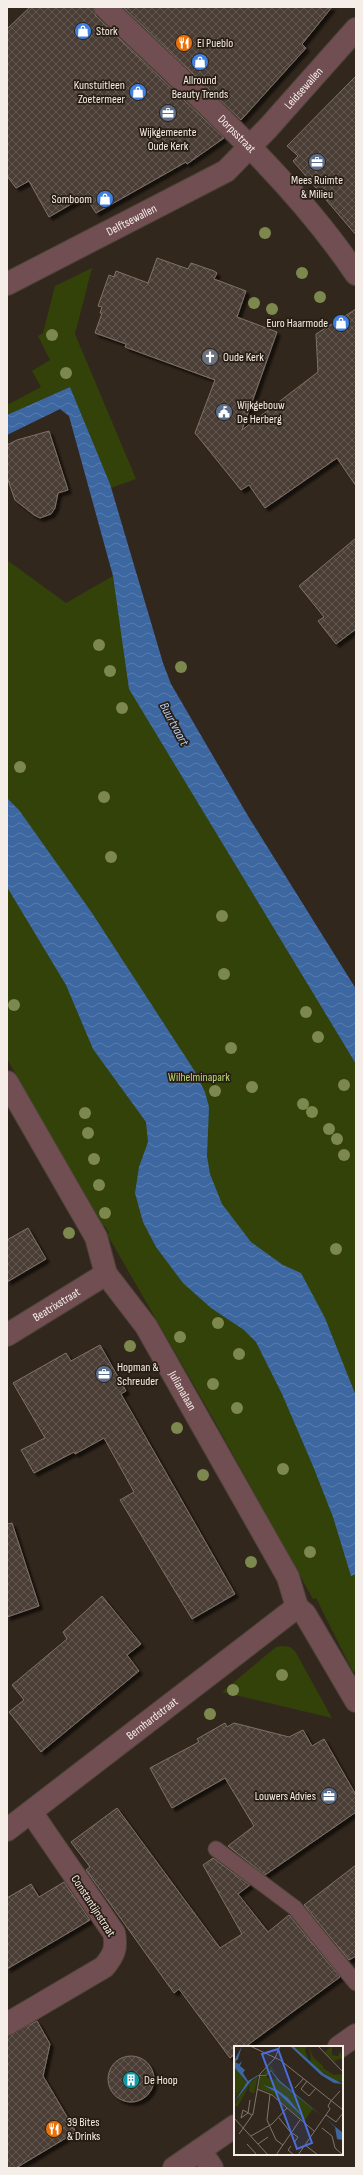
<svg xmlns="http://www.w3.org/2000/svg" width="363" height="2175" font-family="'Sofia Sans Condensed',sans-serif">
  <defs>
    <pattern id="water-waves" width="16" height="10" patternUnits="userSpaceOnUse"><rect width="16" height="10" fill="#3d67a0"/><path d="M0 5q4-4 8 0t8 0" fill="none" stroke="#5a7dad"/></pattern>
    <pattern id="building-cross-hatch" width="8" height="8" patternUnits="userSpaceOnUse"><rect width="8" height="8" fill="#4a3e34"/><path d="M0 0l8 8M0 8l8-8" fill="none" stroke="#655a51"/></pattern>
    <filter id="shadow"><feDropShadow dx="3.5" dy="3.5" stdDeviation="1" flood-color="#0009"/></filter>
  </defs>
  <rect width="100%" height="100%" fill="#32271d"/>
  <g fill="#334208">
    <polygon points="92,268 75,334 136,479 111,488 70,387 7,415 7,405 41,387 32,371 50,360 38,336 43,333 55,286"/>
    <polygon points="7,560 66,603 113,576 114,585 142,658 356,1036 356,1670 353,1672 316,1598 313,1599 210,1413 107,1234 109,1233 105,1226 103,1227 7,1059"/>
    <polygon points="283,1646 290,1647 295,1651 332,1718 222,1692 276,1647"/>
  </g>
  <g fill="url(#water-waves)">
    <polygon points="70,387 110,484 163,663 171,684 248,816 356,989 356,1064 129,689 113,576 69,416 60,409 7,435 7,415"/>
    <polygon points="7,798 19,810 92,913 194,1070 205,1092 209,1107 207,1156 210,1174 222,1204 251,1242 283,1265 301,1273 325,1318 356,1396 356,1574 351,1576 333,1517 313,1466 282,1394 256,1342 244,1330 211,1308 183,1283 156,1247 143,1222 135,1193 139,1167 148,1142 146,1122 93,1049 66,985 7,887"/>
  </g>
  <g fill="url(#building-cross-hatch)" stroke="#807267" filter="url(#shadow)">
    <polygon points="30,7 93,7 96,16 224,138 187,164 186,162 96,213 85,196 49,217 29,181 16,188 7,176 7,29"/>
    <polygon points="123,7 332,7 302,44 306,48 241,120"/>
    <polygon points="356,76 356,235 293,161 298,156 287,146"/>
    <polygon points="157,258 188,269 191,263 214,271 217,273 214,279 246,291 237,317 277,332 242,430 318,372 316,334 356,309 356,486 337,458 265,508 249,485 241,490 195,433 215,380 125,347 126,344 95,333 102,313 100,313 102,307 98,306 109,275 114,277 116,271 148,283"/>
    <polygon points="49,431 68,490 58,493 55,508 51,514 40,518 34,515 15,500 7,477 7,445 17,440"/>
    <polygon points="356,538 356,629 336,644 318,621 324,617 299,586"/>
    <polygon points="28,1228 46,1259 7,1282 7,1240"/>
    <polygon points="100,1345 126,1391 121,1394 235,1594 192,1619 120,1500 134,1492 104,1438 75,1454 74,1452 34,1473 21,1450 45,1438 13,1383 66,1353 71,1361"/>
    <polygon points="12,1523 39,1606 7,1617 7,1524"/>
    <polygon points="102,1596 141,1644 127,1655 139,1671 41,1752 9,1712 24,1700 12,1685 67,1639 63,1632"/>
    <polygon points="225,1723 227,1727 234,1723 289,1737 303,1730 312,1746 324,1739 356,1795 356,1812 265,1875 228,1846 254,1826 225,1778 172,1808 150,1768 199,1742 197,1739"/>
    <polygon points="117,1808 220,1948 242,1934 203,1865 213,1858 250,1885 238,1894 268,1932 289,1915 340,1977 245,2047 235,2047 235,2054 230,2058 179,1989 174,1993 86,1870 90,1867 71,1842"/>
    <polygon points="356,1865 356,1956 349,1960 304,1905"/>
    <polygon points="64,1882 90,1920 7,1969 7,1898 31,1884 39,1897"/>
    <polygon points="37,2021 50,2044 43,2076 76,2132 16,2168 7,2168 7,2036"/>
    <circle cx="131" cy="2079" r="23"/>
  </g>
  <g fill="none" stroke-linecap="round" stroke-linejoin="round">
    <g stroke="#4d4339" stroke-width="17">
      <polyline id="service" points="216,1849 295,1908 356,1983"/>
    </g>
    <g stroke="#4d4339" stroke-width="24">
      <g id="pedestrian">
        <path id="s1" d="M105 7C191 91 289 174 356 274"/>
      </g>
    </g>
    <g stroke="#4d4339" stroke-width="24">
      <g id="minor">
        <path id="s2" d="M7 1082 96 1237 106 1274 146 1326 288 1577 297 1607 305 1614 356 1701"/>
        <path id="s3" d="M7 1335 106 1274"/>
        <path id="s4" d="M7 1830 297 1607"/>
        <path d="M7 2024 104 1967C114 1955 117 1948 114 1933L31 1812"/>
        <polyline points="339,2047 356,2035"/>
        <polyline points="200,2150 212,2168"/>
        <polyline points="174,2168 235,2126"/>
      </g>
    </g>
    <g stroke="#4d4339" stroke-width="24">
      <g id="tertiary">
        <path id="s5" d="M7 284 226 171 268 128 356 29"/>
      </g>
    </g>
    <use href="#service" stroke="#704e52" stroke-width="15"/>
    <use href="#pedestrian" stroke="#704e52" stroke-width="22"/>
    <use href="#minor" stroke="#704e52" stroke-width="22"/>
    <use href="#tertiary" stroke="#704e52" stroke-width="22"/>
  </g>
  <g fill="#7c884d">
    <circle cx="265" cy="233" r="6"/>
    <circle cx="302" cy="273" r="6"/>
    <circle cx="320" cy="297" r="6"/>
    <circle cx="254" cy="303" r="6"/>
    <circle cx="272" cy="309" r="6"/>
    <circle cx="52" cy="335" r="6"/>
    <circle cx="66" cy="373" r="6"/>
    <circle cx="99" cy="645" r="6"/>
    <circle cx="181" cy="667" r="6"/>
    <circle cx="110" cy="671" r="6"/>
    <circle cx="122" cy="708" r="6"/>
    <circle cx="20" cy="767" r="6"/>
    <circle cx="104" cy="797" r="6"/>
    <circle cx="111" cy="857" r="6"/>
    <circle cx="222" cy="916" r="6"/>
    <circle cx="224" cy="974" r="6"/>
    <circle cx="14" cy="1005" r="6"/>
    <circle cx="306" cy="1012" r="6"/>
    <circle cx="318" cy="1037" r="6"/>
    <circle cx="231" cy="1048" r="6"/>
    <circle cx="344" cy="1085" r="6"/>
    <circle cx="252" cy="1087" r="6"/>
    <circle cx="215" cy="1091" r="6"/>
    <circle cx="303" cy="1104" r="6"/>
    <circle cx="312" cy="1112" r="6"/>
    <circle cx="85" cy="1113" r="6"/>
    <circle cx="329" cy="1129" r="6"/>
    <circle cx="88" cy="1133" r="6"/>
    <circle cx="337" cy="1139" r="6"/>
    <circle cx="344" cy="1155" r="6"/>
    <circle cx="94" cy="1159" r="6"/>
    <circle cx="99" cy="1185" r="6"/>
    <circle cx="105" cy="1213" r="6"/>
    <circle cx="69" cy="1233" r="6"/>
    <circle cx="336" cy="1249" r="6"/>
    <circle cx="218" cy="1323" r="6"/>
    <circle cx="180" cy="1337" r="6"/>
    <circle cx="130" cy="1346" r="6"/>
    <circle cx="239" cy="1354" r="6"/>
    <circle cx="213" cy="1384" r="6"/>
    <circle cx="237" cy="1408" r="6"/>
    <circle cx="177" cy="1428" r="6"/>
    <circle cx="283" cy="1469" r="6"/>
    <circle cx="203" cy="1475" r="6"/>
    <circle cx="310" cy="1552" r="6"/>
    <circle cx="251" cy="1562" r="6"/>
    <circle cx="282" cy="1675" r="6"/>
    <circle cx="233" cy="1690" r="6"/>
    <circle cx="210" cy="1714" r="6"/>
  </g>
  <defs>
    <g id="shop-disc" transform="scale(0.9)"><circle r="9.5" fill="#3f7fe0" stroke="#281d13"/><path d="M-5-2.5h2.3a2.7 3.5 0 0 1 5.4 0H5L5.5 6h-11ZM-1.5-2.5h3a1.5 2.3 0 0 0-3 0Z" fill="#fff"/></g>
    <g id="restaurant-disc" transform="scale(0.9)"><circle r="9.5" fill="#e8710a" stroke="#281d13"/><path d="M-5-6h1v4h1v-4h1v4h1v-4h1v5L-1.5 .5V6h-2V.5L-5-1ZM5-6V6H3V1.5H1.5Q1.5-4 5-6Z" fill="#fff"/></g>
    <g id="office-disc" transform="scale(0.9)"><circle r="9.5" fill="#5c6f8a" stroke="#281d13"/><path d="M-6-3h4V-5.5h4V-3h4V5H-6ZM-1-4.5V-3h2v-1.5ZM-6 0V1H6V0Z" fill="#fff"/></g>
    <g id="church-disc" transform="scale(0.9)"><circle r="9.5" fill="#6b7280" stroke="#281d13"/><path d="M-1.2-6h2.4v3.5h3.3v2.4h-3.3V6h-2.4V-.1h-3.3v-2.4h3.3Z" fill="#fff"/></g>
    <g id="civic-disc" transform="scale(0.9)"><circle r="9.5" fill="#5c6f8a" stroke="#281d13"/><path d="M-.6-6.5H3V-4.5H.6V-3L4-1V1h2V6H-6V1h2V-1L-.6-3ZM-1.2 2.5V6h2.4V2.5Z" fill="#fff"/></g>
    <g id="building-disc" transform="scale(0.9)"><circle r="9.5" fill="#0f9aa8" stroke="#281d13"/><path d="M-4-6H4V6H1V3H-1V6H-4ZM-2.5-4.3h1.7v1.8h-1.7ZM.8-4.3h1.7v1.8H.8ZM-2.5-1h1.7V.8h-1.7ZM.8-1h1.7V.8H.8Z" fill="#fff"/></g>
  </defs>
  <g fill-rule="evenodd">
    <use href="#shop-disc" x="83" y="31"/>
    <use href="#restaurant-disc" x="184" y="43"/>
    <use href="#shop-disc" x="200" y="62"/>
    <use href="#shop-disc" x="138" y="92"/>
    <use href="#office-disc" x="168" y="113"/>
    <use href="#office-disc" x="317" y="162"/>
    <use href="#shop-disc" x="105" y="199"/>
    <use href="#shop-disc" x="341" y="323"/>
    <use href="#church-disc" x="210" y="357"/>
    <use href="#civic-disc" x="224" y="412"/>
    <use href="#office-disc" x="104" y="1374"/>
    <use href="#office-disc" x="329" y="1796"/>
    <use href="#building-disc" x="131" y="2080"/>
    <use href="#restaurant-disc" x="54" y="2129"/>
  </g>
  <g text-anchor="middle" dominant-baseline="central" stroke-width="3.5" stroke-linejoin="round" paint-order="stroke">
    <g font-size="12" fill="#f5ede7" stroke="#281d13" text-anchor="start">
      <text x="96" y="31">Stork</text>
      <text x="197" y="43">El Pueblo</text>
      <text x="200" y="80" text-anchor="middle">Allround<tspan x="200" dy="14">Beauty Trends</tspan></text>
      <text x="125" y="85" text-anchor="end">Kunstuitleen<tspan x="125" dy="14">Zoetermeer</tspan></text>
      <text x="168" y="132" text-anchor="middle">Wijkgemeente<tspan x="168" dy="14">Oude Kerk</tspan></text>
      <text x="317" y="180" text-anchor="middle">Mees Ruimte<tspan x="317" dy="14">&amp; Milieu</tspan></text>
      <text x="92" y="199" text-anchor="end">Somboom</text>
      <text x="328" y="323" text-anchor="end">Euro Haarmode</text>
      <text x="223" y="357">Oude Kerk</text>
      <text x="237" y="405">Wijkgebouw<tspan x="237" dy="14">De Herberg</tspan></text>
      <text x="117" y="1367">Hopman &amp;<tspan x="117" dy="14">Schreuder</tspan></text>
      <text x="316" y="1796" text-anchor="end">Louwers Advies</text>
      <text x="144" y="2080">De Hoop</text>
      <text x="67" y="2122">39 Bites<tspan x="67" dy="14">&amp; Drinks</tspan></text>
    </g>
    <g font-size="12" fill="#f5ede7" stroke="#281d13">
      <text stroke="none"><textPath href="#s5" startOffset="360">Leidsewallen</textPath></text>
      <text stroke="none"><textPath href="#s1" startOffset="183">Dorpsstraat</textPath></text>
      <text stroke="none"><textPath href="#s5" startOffset="140">Delftsewallen</textPath></text>
      <text stroke="none"><textPath href="#s3" startOffset="58">Beatrixstraat</textPath></text>
      <text stroke="none"><textPath href="#s2" startOffset="357">Julianalaan</textPath></text>
      <text stroke="none"><textPath href="#s4" startOffset="183">Bernhardstraat</textPath></text>
      <text transform="translate(93 1906) rotate(57)">Constantijnstraat</text>
    </g>
    <g font-size="12" fill="#b8d874" stroke="#281d13">
      <text x="199" y="1077">Wilhelminapark</text>
    </g>
    <g font-size="13" font-style="italic" fill="#b5ceee" stroke="#281d13">
      <text transform="translate(174 724) rotate(62)">Buurtvaart</text>
    </g>
  </g>
  <g transform="translate(234 2046)">
    <rect width="109" height="109" fill="#32271d"/>
    <path d="M59 0H73L71 4 75 15ZM98 0V9L104 10 106 5 109 12 100 15 91 6ZM75 1 79 11 90 21 85 24 76 16 77 12ZM36 19 42 27 37 24 32 31 40 34 42 32 88 70 79 63 70 75 37 47 25 43 26 31 32 24 36 25ZM0 21 13 36 0 53 2 46ZM89 22 100 29 108 28 109 36 101 35 85 24ZM24 30 20 48 15 45 16 38 4 60H0L5 50 17 36Z" fill="#334208"/>
    <path d="M8 30 11 36 0 48V31Z" fill="#334208"/>
    <path d="M8 0 4 13 1 16 5 18 8 15 6 20 11 24 9 27 14 35 24 29H32L37 24 46 35 88 70 45 36 37 25 32 30H24L18 34 0 56 13 36 0 21V15ZM56 0H59L90 28 109 38 100 37 87 29ZM29 39 42 43 54 52 69 71 45 48ZM91 72 109 87V94L103 93 101 81Z" fill="#3d67a0"/>
    <path fill="none" stroke="#80766e" stroke-width="1" d="M16 0 46 14 109 64M84 0 109 26M73 35 67 43 75 50 82 42M61 42 70 32M23 43 38 49 80 85M36 48 33 74 42 94 49 99M97 55 106 45M92 69 102 76 109 67M0 72 34 109M7 72 14 67 16 54M7 72 9 64 18 69M45 72 58 88M88 82 98 90 101 102 109 109M58 87 64 91 60 97M5 88 19 68 26 28 41 12 46 0M17 90 38 78 53 62M13 98 23 109M24 98 34 91M71 99 84 109M57 100 54 104 60 109M42 109 66 74M64 109 96 63 94 60 97 55"/>
    <path fill="#486edb" fill-opacity="0.15" stroke="#486edb" stroke-width="2" d="M44 3 78 97 63 103 28 8Z"/>
    <rect width="109" height="109" fill="none" stroke="#f5ede7" stroke-width="2"/>
  </g>
  <rect width="363" height="2175" fill="none" stroke="#f5ede7" stroke-width="16"/>
</svg>
